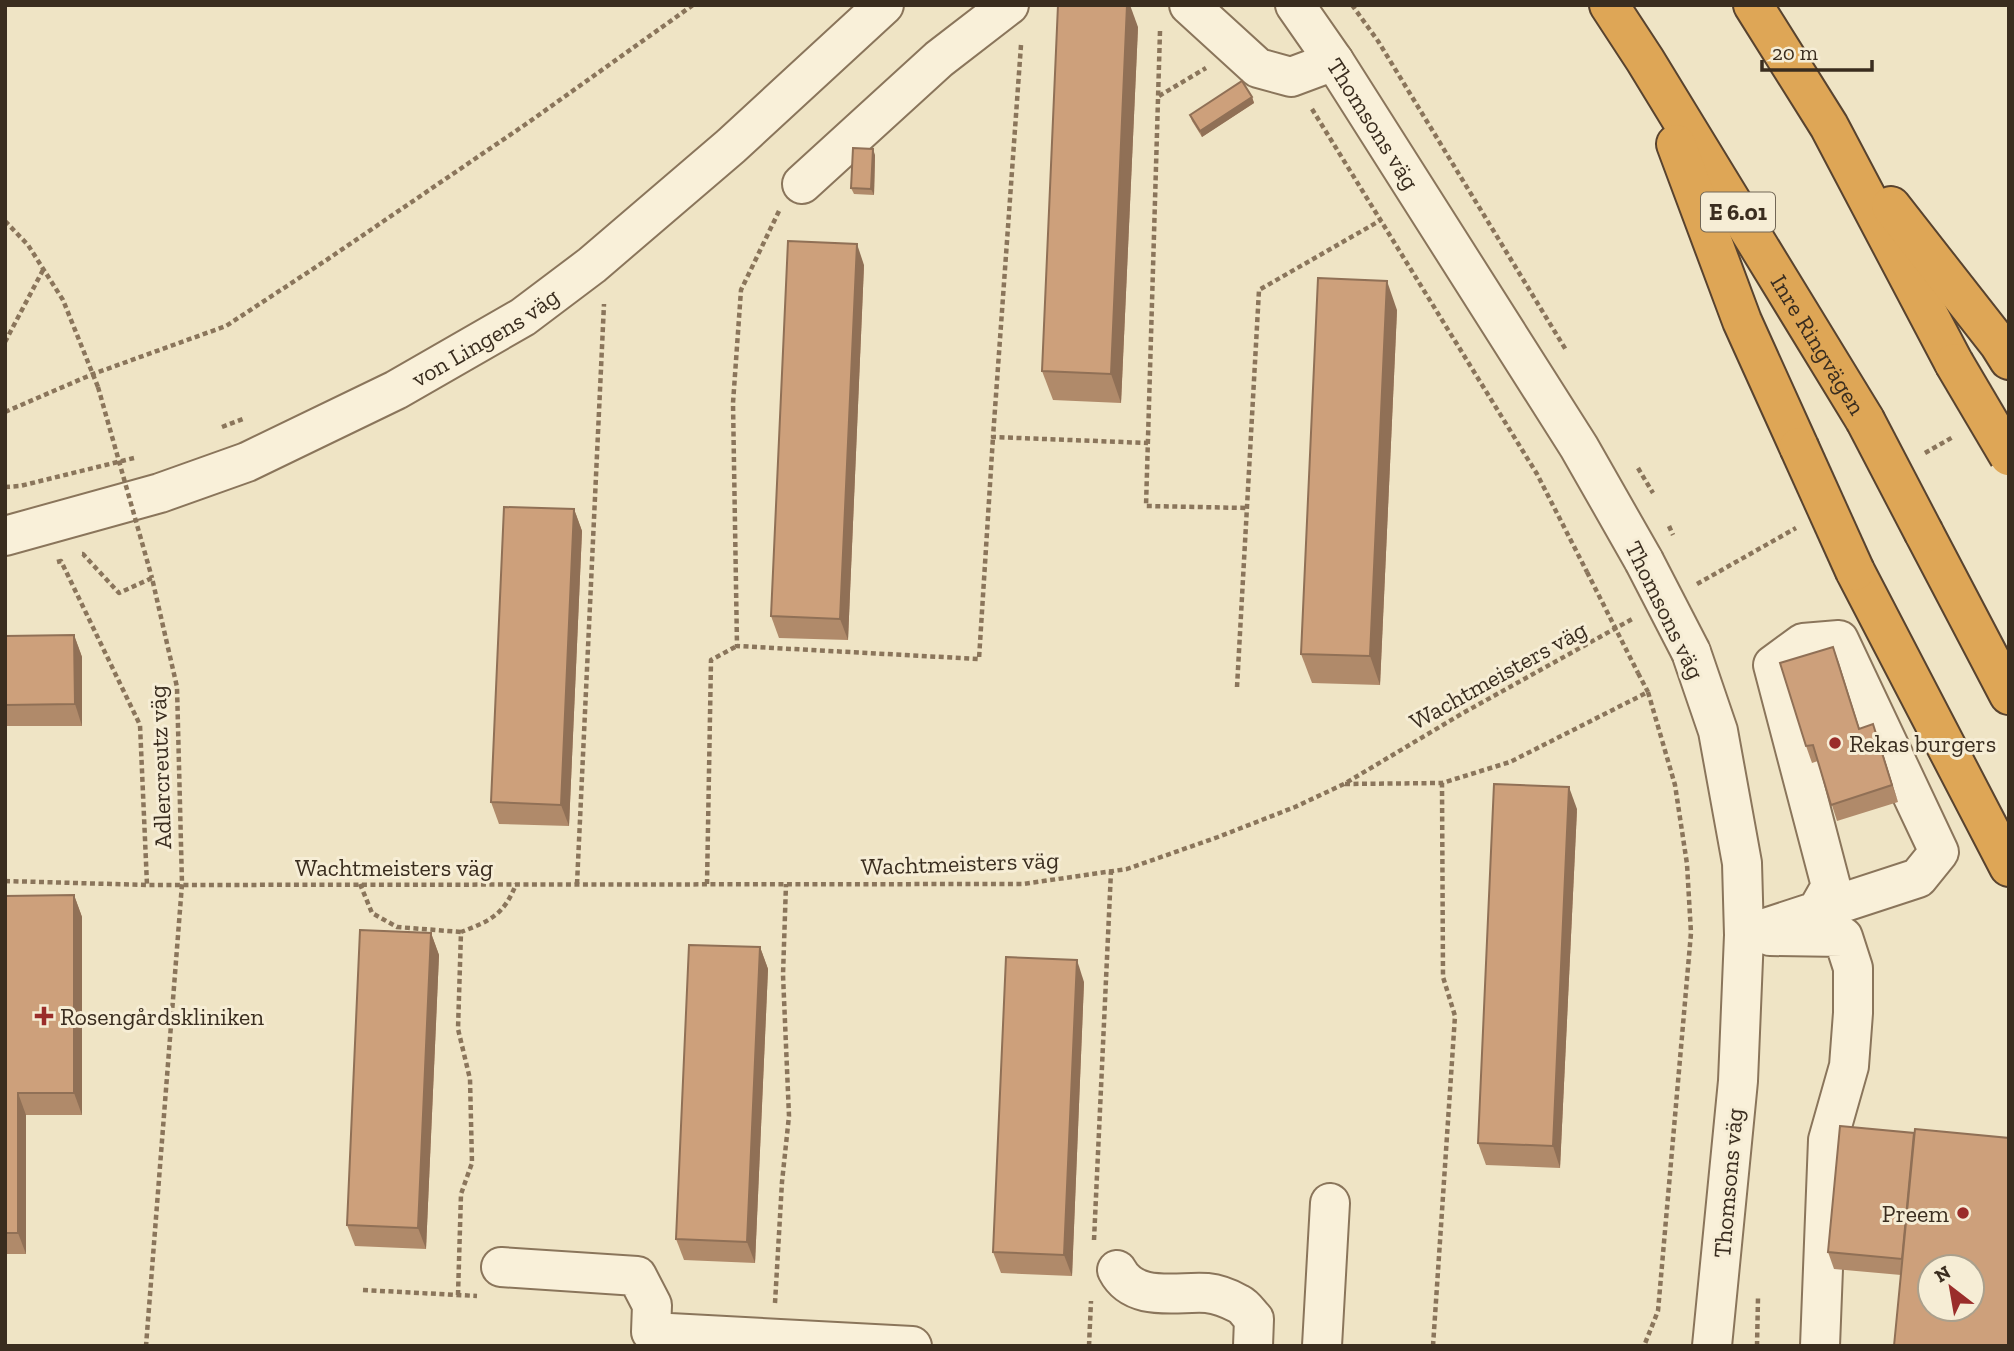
<svg xmlns="http://www.w3.org/2000/svg" width="2014" height="1351" font-family="'Zilla Slab',serif">
  <rect width="100%" height="100%" fill="#efe4c5"/>
  <g fill="none" stroke-linecap="round" stroke-linejoin="round">
    <g stroke="#8a755b" stroke-width="42">
      <g id="minor">
        <polyline points="1189,5 1258,68 1291,77 1334,61"/>
        <path id="s1" d="M1295 5 1334 61 1579 447 1644 561"/>
        <polyline points="802,184 939,59 1009,5"/>
        <path id="s2" d="M5 536 160 493 247 462 396 390 523 317 592 265 731 146 884 5"/>
        <polyline points="1691,652 1718,731 1742,863 1744,935 1738,1081 1712,1346"/>
        <polyline points="1744,935 1918,878 1939,852 1839,640 1803,643 1773,665 1831,886 1818,909"/>
        <polyline points="1770,936 1843,937 1853,968 1853,1013 1849,1066 1828,1140 1820,1346"/>
        <polyline points="501,1267 637,1276 652,1305 651,1332 912,1346"/>
        <path d="M1117 1270C1134 1303 1177 1291 1207 1293 1217 1294 1230 1299 1239 1304 1245 1307 1249 1314 1254 1319L1253 1346"/>
        <polyline points="1322,1346 1330,1203"/>
      </g>
    </g>
    <g stroke="#58432f" stroke-width="42">
      <g id="highway">
        <path id="s3" d="M1609 5 1645 60 1865 420"/>
        <polyline points="1753,5 1829,126 1954,363"/>
        <polyline points="1676,144 1742,321 1799,447"/>
        <polyline points="1891,206 1999,344 2009,360"/>
        <polyline points="1924,533 2009,695"/>
        <polyline points="1855,571 2009,867"/>
      </g>
    </g>
    <g stroke="#8a755b" stroke-width="4.5" stroke-dasharray="5 3.5" stroke-linecap="butt">
      <polyline points="1352,5 1378,41 1566,350"/>
      <polyline points="1160,31 1146,506 1247,508"/>
      <polyline points="1021,45 993,437 1148,443"/>
      <polyline points="1159,96 1206,68"/>
      <polyline points="1312,109 1537,474 1587,572"/>
      <polyline points="779,211 741,290 733,403 737,646 979,659 993,437"/>
      <polyline points="5,221 28,245 63,300 98,387"/>
      <polyline points="5,342 43,270"/>
      <polyline points="5,412 93,374 226,326 328,259 529,122 693,5"/>
      <polyline points="222,427 243,419"/>
      <polyline points="1925,453 1953,437"/>
      <polyline points="1638,468 1653,493"/>
      <polyline points="5,487 20,486 134,458"/>
      <polyline points="82,554 83,554 119,593 152,578 177,687 182,884 146,1346"/>
      <polyline points="57,562 61,561 140,725 147,885"/>
      <polyline points="1697,584 1796,528"/>
      <polyline points="1638,673 1648,692"/>
      <polyline points="1237,687 1259,290 1381,220"/>
      <polyline points="1345,784 1442,783 1510,762 1648,692 1675,785 1687,864 1691,933 1658,1311 1644,1346"/>
      <polyline points="5,881 147,885 1023,884 1127,869 1218,837 1295,807 1344,784 1463,713 1634,618"/>
      <polyline points="360,884 372,913 397,927 461,932"/>
      <polyline points="577,884 604,304"/>
      <polyline points="707,884 711,660 737,646"/>
      <polyline points="1094,1240 1111,871"/>
      <polyline points="363,1290 477,1296"/>
      <path d="M458 1295 461 1194 472 1163 470 1079 458 1029 461 932C490 921 504 915 516 884"/>
      <polyline points="775,1303 782,1182 789,1116 783,975 786,884"/>
      <polyline points="1089,1346 1091,1301"/>
      <polyline points="1433,1346 1455,1016 1443,977 1442,783"/>
      <polyline points="1757,1346 1758,1298"/>
    </g>
    <use href="#minor" stroke="#f9f0d9" stroke-width="38"/>
    <use href="#highway" stroke="#dea656" stroke-width="38"/>
    <g stroke="#8a755b" stroke-width="42" stroke-linecap="butt">
      <polyline id="minor-bridge" points="1644,561 1691,652"/>
    </g>
    <g stroke="#58432f" stroke-width="42" stroke-linecap="butt">
      <g id="highway-bridge">
        <polyline points="1954,363 2009,456"/>
        <polyline points="1865,420 1924,533"/>
        <polyline points="1799,447 1855,571"/>
      </g>
    </g>
    <g stroke="#8a755b" stroke-width="4.5" stroke-dasharray="5 3.5" stroke-linecap="butt">
      <polyline points="98,387 152,578"/>
      <polyline points="1669,526 1673,535"/>
      <polyline points="1587,572 1638,673"/>
    </g>
    <use href="#minor-bridge" stroke="#f9f0d9" stroke-width="38"/>
    <use href="#highway-bridge" stroke="#dea656" stroke-width="38"/>
  </g>
  <g fill="#b08a6a">
    <polygon points="1138,27 1121,403 1053,400 1042,371"/>
    <polygon points="1252,97 1254,103 1202,137 1192,121 1190,115"/>
    <polygon points="875,155 874,195 854,194 851,188"/>
    <polygon points="864,265 848,640 779,638 771,616"/>
    <polygon points="1397,310 1380,685 1312,683 1301,654"/>
    <polygon points="574,509 582,531 569,826 499,824 491,802"/>
    <polygon points="74,635 82,657 82,726 5,726 5,636"/>
    <polygon points="1833,647 1859,729 1879,741 1898,802 1837,821 1818,761 1812,763 1806,746"/>
    <polygon points="1577,809 1560,1168 1486,1165 1478,1143"/>
    <polygon points="74,895 82,917 82,1115 26,1115 26,1254 5,1254 5,896"/>
    <polygon points="431,933 439,955 426,1249 355,1246 347,1225"/>
    <polygon points="760,947 768,969 755,1263 684,1260 676,1239"/>
    <polygon points="1084,982 1072,1276 1001,1273 993,1252"/>
    <polygon points="1914,1133 1901,1275 1834,1269 1828,1252"/>
  </g>
  <g fill="#907056">
    <polygon points="1127,5 1130,5 1138,27 1121,403 1111,374"/>
    <polygon points="1252,97 1254,103 1202,137 1200,131"/>
    <polygon points="873,149 875,155 874,195 871,189"/>
    <polygon points="857,244 864,265 848,640 840,619"/>
    <polygon points="1387,281 1397,310 1380,685 1370,656"/>
    <polygon points="574,509 582,531 569,826 561,805"/>
    <polygon points="74,635 82,657 82,726 75,704"/>
    <polygon points="1833,647 1839,663 1865,746 1859,729"/>
    <polygon points="1873,724 1879,741 1898,802 1892,785"/>
    <polygon points="1569,787 1577,809 1560,1168 1553,1146"/>
    <polygon points="74,895 82,917 82,1115 74,1093"/>
    <polygon points="431,933 439,955 426,1249 418,1228"/>
    <polygon points="760,947 768,969 755,1263 747,1242"/>
    <polygon points="1077,960 1084,982 1072,1276 1064,1255"/>
    <polygon points="18,1093 26,1115 26,1254 18,1233"/>
  </g>
  <g fill="#cda07b" stroke="#907056" stroke-width="2" fill-rule="evenodd">
    <polygon points="1058,5 1127,5 1111,374 1042,371"/>
    <polygon points="1242,81 1252,97 1200,131 1190,115"/>
    <polygon points="853,148 873,149 871,189 851,188"/>
    <polygon points="788,241 857,244 840,619 771,616"/>
    <polygon points="1318,278 1387,281 1370,656 1301,654"/>
    <polygon points="504,507 574,509 561,805 491,802"/>
    <polygon points="74,635 75,704 5,705 5,636"/>
    <polygon points="1833,647 1859,729 1873,724 1892,785 1831,805 1813,745 1806,746 1780,663"/>
    <polygon points="1494,784 1569,787 1553,1146 1478,1143"/>
    <polygon points="74,895 74,1093 18,1093 18,1233 5,1233 5,896"/>
    <polygon points="360,930 431,933 418,1228 347,1225"/>
    <polygon points="689,945 760,947 747,1242 676,1239"/>
    <polygon points="1006,957 1077,960 1064,1255 993,1252"/>
    <polygon points="1840,1126 1914,1133 1902,1259 1828,1252"/>
    <path d="M1915 1129 2009 1138V1346H1894ZM1930 1267H1972V1309H1930Z"/>
  </g>
  <g fill="#9a2d2a" stroke="#f6edd5" stroke-width="2.5">
    <circle cx="1835" cy="743" r="7"/>
    <path d="M40.5 1005.5h7v7h7v7h-7v7h-7v-7h-7v-7h7z"/>
    <circle cx="1963" cy="1213" r="7"/>
  </g>
  <g text-anchor="middle" dominant-baseline="central" stroke-width="6" stroke-linejoin="round" paint-order="stroke">
    <rect fill="#f6edd5" stroke="#726756" stroke-width="2" x="1701" y="192.5" width="74" height="39" rx="5"/>
    <g font-size="23" font-weight="bold" fill="#3a2d1f">
      <text x="1738" y="212">E 6.01</text>
    </g>
    <g font-size="24" fill="#3a2d1f" stroke="#f6edd5">
      <text stroke="none"><textPath href="#s1" startOffset="142">Thomsons väg</textPath></text>
      <text stroke="none"><textPath href="#s2" startOffset="522">von Lingens väg</textPath></text>
      <text stroke="none"><textPath href="#s3" startOffset="399">Inre Ringvägen</textPath></text>
      <text transform="translate(1665 610) rotate(64)">Thomsons väg</text>
      <text transform="translate(1498 675) rotate(-29)">Wachtmeisters väg</text>
      <text transform="translate(160 767) rotate(-92)">Adlercreutz väg</text>
      <text transform="translate(960 863) rotate(-2)">Wachtmeisters väg</text>
      <text x="394" y="867">Wachtmeisters väg</text>
      <text transform="translate(1728 1183) rotate(-85)">Thomsons väg</text>
    </g>
    <g font-size="24" fill="#3a2d1f" stroke="#f6edd5" text-anchor="start">
      <text x="1849" y="743">Rekas burgers</text>
      <text x="60" y="1016">Rosengårdskliniken</text>
      <text x="1949" y="1213" text-anchor="end">Preem</text>
    </g>
  </g>
  <rect width="2014" height="1351" fill="none" stroke="#3a2d1f" stroke-width="14"/>
  <g transform="translate(1951 1288) rotate(329)"><circle r="33" fill="#f6edd5" stroke="#aba08c" stroke-width="2"/>
  <path d="M0-5L12 26L0 18L-12 26Z" fill="#9a2d2a"/>
  <text y="-10" font-size="19" font-weight="bold" text-anchor="middle" fill="#3a2d1f">N</text>
  </g>
  <path d="M1762 60v10h110v-10" fill="none" stroke="#3a2d1f" stroke-width="3.5"/>
  <text x="1772" y="60" font-size="21" fill="#3a2d1f" stroke="#f6edd5" stroke-width="5" paint-order="stroke">20 m</text>
</svg>
